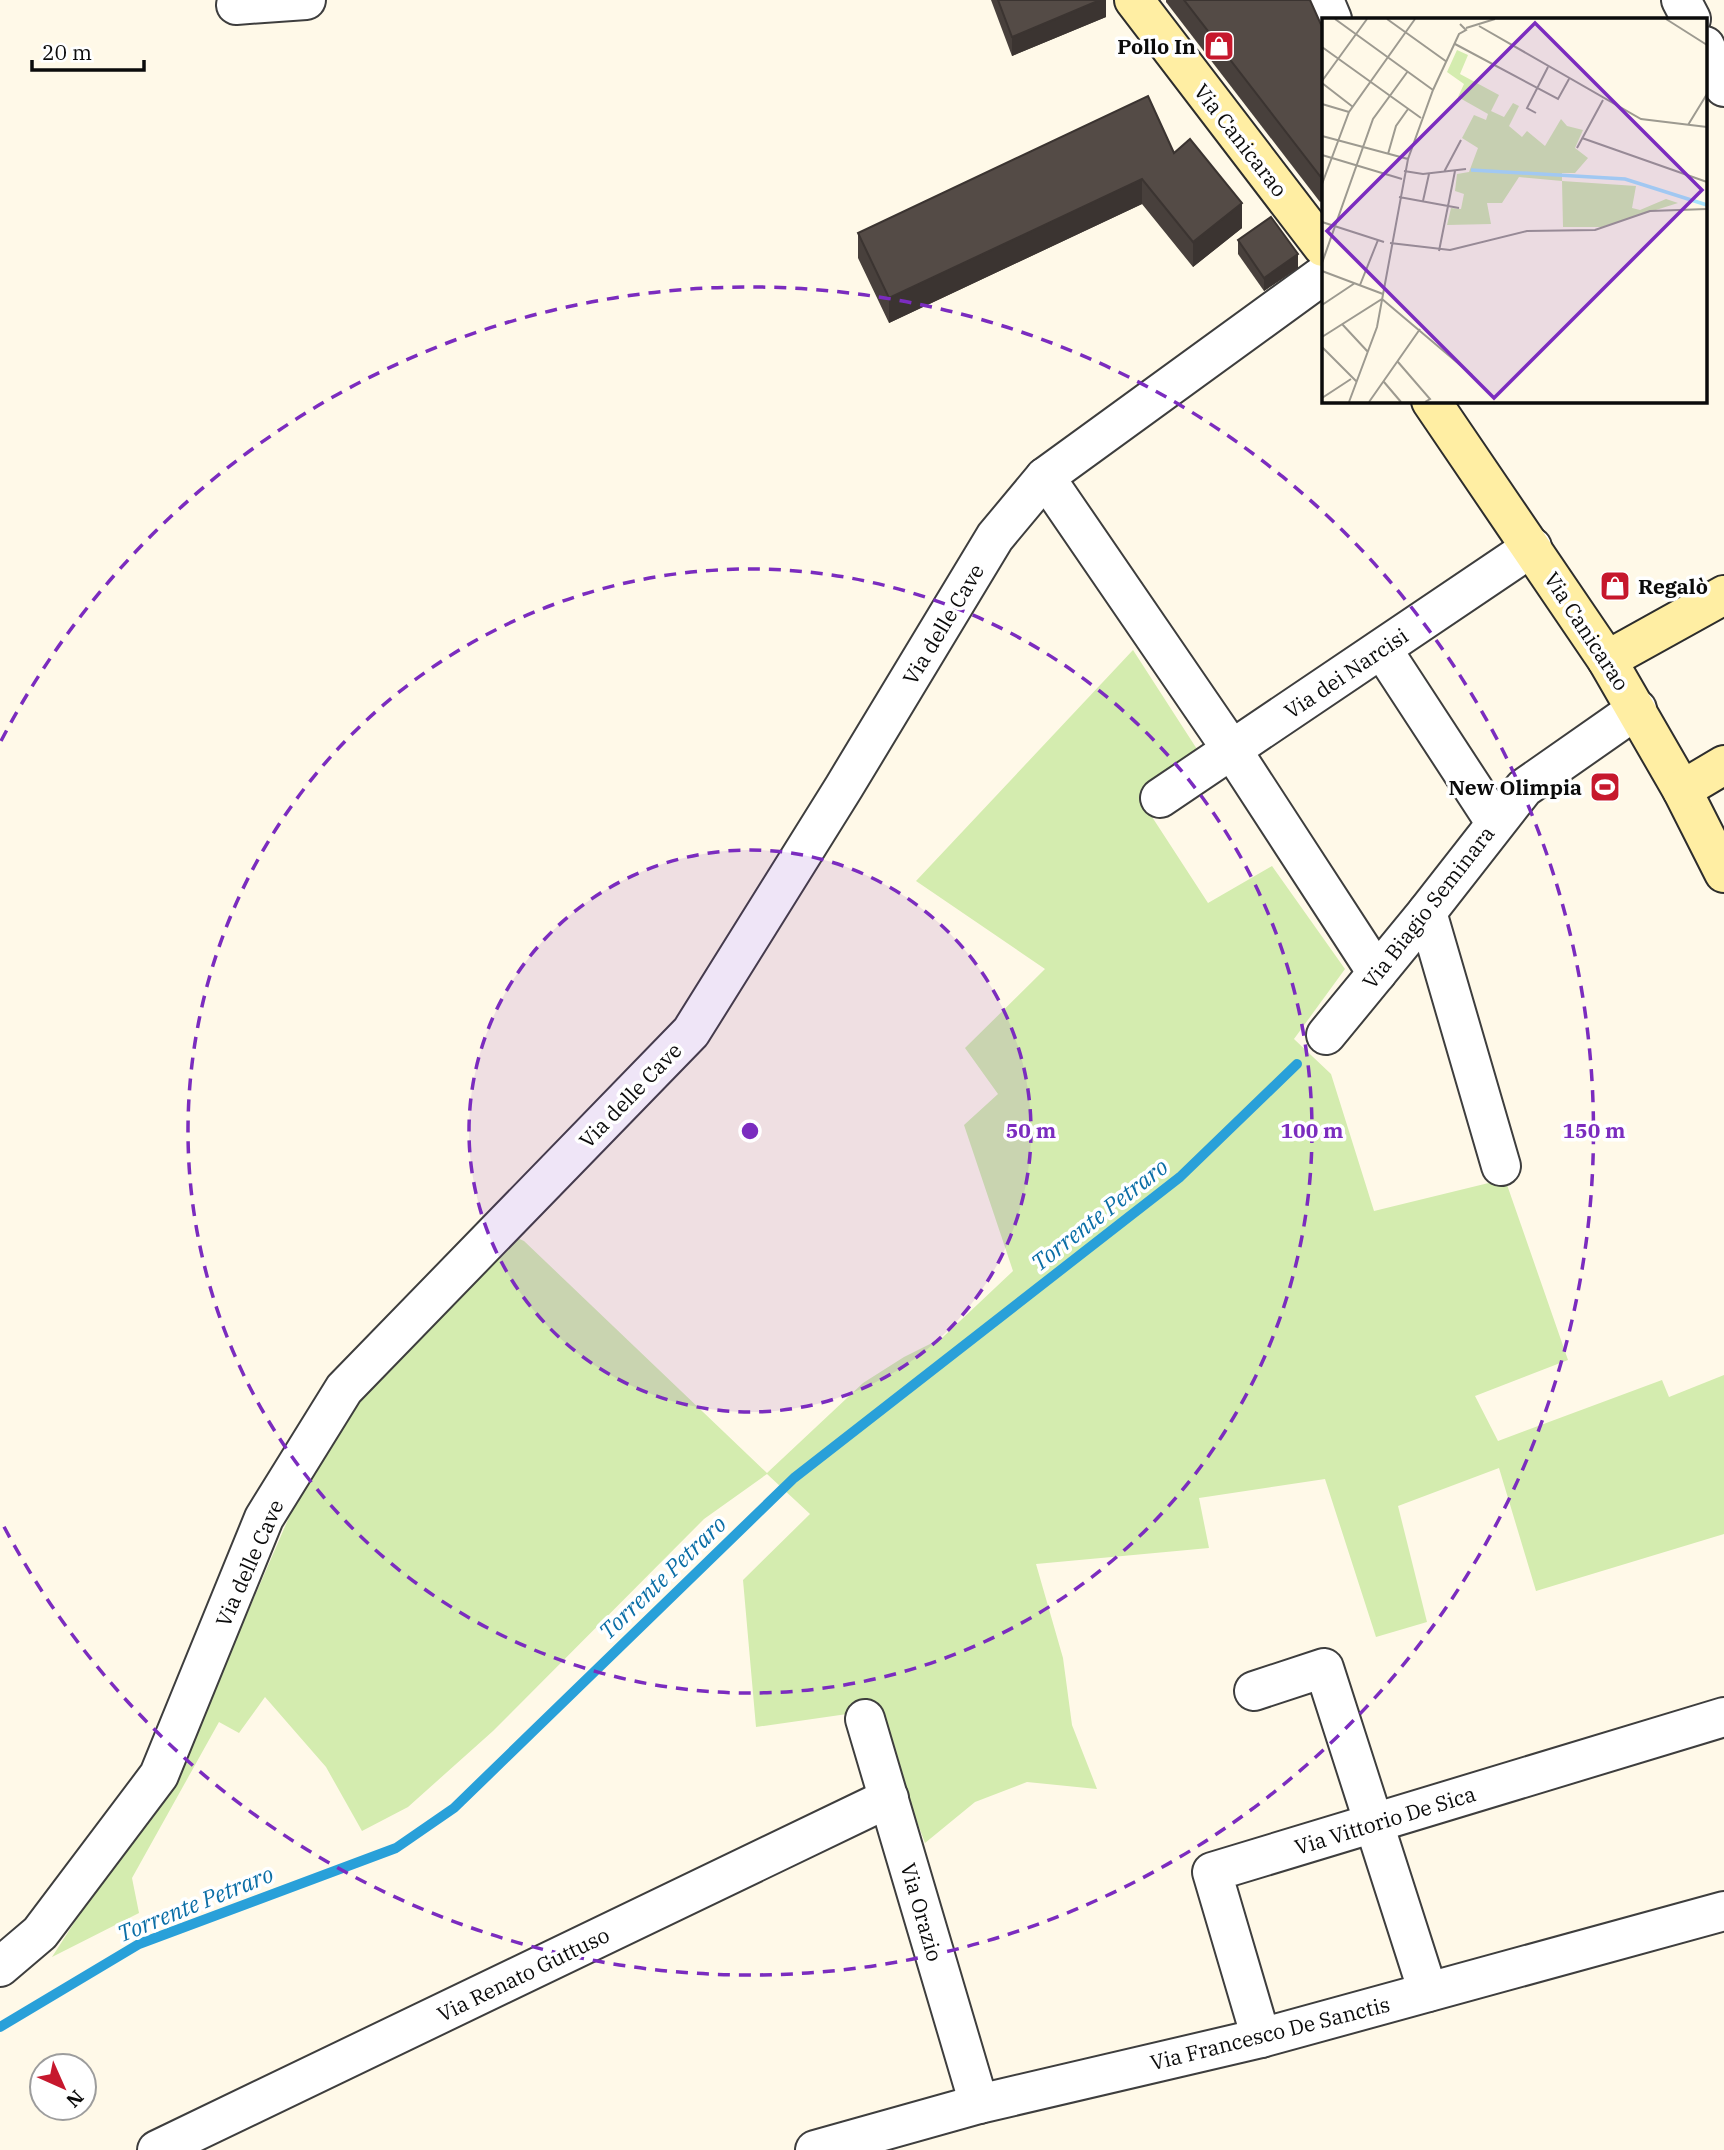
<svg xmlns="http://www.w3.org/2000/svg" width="1724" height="2150" font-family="'IBM Plex Serif',serif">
  <rect width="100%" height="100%" fill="#fff9e8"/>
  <polygon fill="#d4ecaf" points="1133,650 1204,760 1143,803 1208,903 1272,866 1345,969 1294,1039 1331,1074 1374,1211 1505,1179 1568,1360 1475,1396 1498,1441 1662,1380 1669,1397 1724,1375 1724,1534 1536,1591 1499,1468 1398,1506 1427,1622 1376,1637 1325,1479 1199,1498 1209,1548 1036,1564 1063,1658 1072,1725 1097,1789 1027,1782 975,1802 925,1843 875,1710 756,1727 743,1580 810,1514 767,1474 704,1519 493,1731 408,1807 362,1831 326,1767 265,1697 239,1733 219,1722 132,1878 139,1913 52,1957 175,1767 247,1614 323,1439 513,1236 524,1241 767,1473 863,1383 904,1357 942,1338 1013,1271 964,1125 998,1094 965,1048 1045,969 916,881"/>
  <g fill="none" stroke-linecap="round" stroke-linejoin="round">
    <polyline stroke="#29a0d9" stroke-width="10" points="0,2027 139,1944 396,1848 454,1808 794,1478 1180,1177 1297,1064"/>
    <g stroke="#3e3e3e" stroke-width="42">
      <g id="street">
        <polyline points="1324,0 1332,19"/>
        <polyline points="1681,0 1691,19"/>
        <polyline points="236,5 306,0"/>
        <polyline points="1705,46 1724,87"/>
        <polyline points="1045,477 1232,750 1377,973"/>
        <polyline points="1382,649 1495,822"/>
        <polyline points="1160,798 1532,547"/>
        <polyline points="1427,912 1501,1166"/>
        <polyline points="1326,1035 1427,912 1524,788 1637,709"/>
        <polyline points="1254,1691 1324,1668 1428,1992"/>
        <polyline points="865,1719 979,2104"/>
        <polyline points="0,1967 40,1933 159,1775 264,1518 344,1389 691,1032 844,787 995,537 1045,477 1323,275"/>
        <polyline points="1261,2038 1212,1872 1724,1717"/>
        <polyline points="157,2150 889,1798"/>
        <polyline points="815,2150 979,2104 1261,2038 1724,1911"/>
      </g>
    </g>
    <g stroke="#2d2d2d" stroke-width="42">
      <g id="secondary">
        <polyline points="1134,0 1323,247"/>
        <polyline points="1431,401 1607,660 1682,790 1724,873"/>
        <polyline points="1607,660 1724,595"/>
        <polyline points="1682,790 1724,765"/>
      </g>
    </g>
    <use href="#street" stroke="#fff" stroke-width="38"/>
    <use href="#secondary" stroke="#ffeea3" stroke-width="38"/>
  </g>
  <g fill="#48403c">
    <polygon points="991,0 1106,0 1106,17 1012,56"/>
    <polygon points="1166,0 1310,0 1323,29 1320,202 1166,2"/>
    <polygon points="1174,153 1242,228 1193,267 1142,204 889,323 858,258 858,233"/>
    <polygon points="1238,240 1298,268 1264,291 1238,254"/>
  </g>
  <g fill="#3b3431">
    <polygon points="1100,0 1106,0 1106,17 1012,56 1012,37"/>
    <polygon points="1323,175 1323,200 1320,202 1320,176"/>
    <polygon points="1142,179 1142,204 889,323 889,298"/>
    <polygon points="1242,203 1242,228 1193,267 1193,242"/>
    <polygon points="1298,254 1298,268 1264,291 1264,278"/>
  </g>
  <g fill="#544b46" stroke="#3b3431" stroke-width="2">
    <polygon points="998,0 1100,0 1012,37"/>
    <polygon points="1184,0 1310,0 1323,29 1323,175 1320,176"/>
    <polygon points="1148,96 1174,153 1190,139 1242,203 1193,242 1142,179 889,298 858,233"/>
    <polygon points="1271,217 1298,254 1264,278 1238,240"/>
  </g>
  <circle cx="750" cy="1131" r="281" fill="#7b2cbf" fill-opacity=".12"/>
  <g fill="none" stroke="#7b2cbf" stroke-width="3.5" stroke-dasharray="12 9">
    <circle cx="750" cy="1131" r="281"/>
    <circle cx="750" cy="1131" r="562"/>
    <path d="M1 741A844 844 0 1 1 1 1521"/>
  </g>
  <defs>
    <g id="shop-square" transform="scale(1.575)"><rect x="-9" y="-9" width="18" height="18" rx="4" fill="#c6182d" stroke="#fff"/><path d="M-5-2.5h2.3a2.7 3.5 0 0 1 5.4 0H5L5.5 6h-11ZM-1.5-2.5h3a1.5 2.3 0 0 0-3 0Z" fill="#fff"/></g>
    <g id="stadium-square" transform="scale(1.575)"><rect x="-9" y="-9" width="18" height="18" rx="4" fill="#c6182d" stroke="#fff"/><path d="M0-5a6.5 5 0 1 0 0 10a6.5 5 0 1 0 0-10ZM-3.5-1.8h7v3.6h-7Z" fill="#fff"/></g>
  </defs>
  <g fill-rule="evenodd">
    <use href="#shop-square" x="1219" y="46"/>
    <use href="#shop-square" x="1615" y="586"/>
    <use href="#stadium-square" x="1605" y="787"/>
  </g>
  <g text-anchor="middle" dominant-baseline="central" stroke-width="7" stroke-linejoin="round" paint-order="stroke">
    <g font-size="21" font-weight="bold" fill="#0b0b0b" stroke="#fff" text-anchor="end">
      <text x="1196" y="46">Pollo In</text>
      <text x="1638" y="586" text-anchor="start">Regalò</text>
      <text x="1582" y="787">New Olimpia</text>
    </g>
    <g font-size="21" fill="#0b0b0b" stroke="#fff">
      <text transform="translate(1241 140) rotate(52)">Via Canicarao</text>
      <text transform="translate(943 624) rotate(-59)">Via delle Cave</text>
      <text transform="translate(1587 631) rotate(57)">Via Canicarao</text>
      <text transform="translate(1346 673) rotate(-34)">Via dei Narcisi</text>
      <text transform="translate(1428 907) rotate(-52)">Via Biagio Seminara</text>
      <text transform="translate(630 1095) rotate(-46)">Via delle Cave</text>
      <text transform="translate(249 1563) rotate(-66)">Via delle Cave</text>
      <text transform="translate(1385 1820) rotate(-17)">Via Vittorio De Sica</text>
      <text transform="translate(922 1912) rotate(74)">Via Orazio</text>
      <text transform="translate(523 1974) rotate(-26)">Via Renato Guttuso</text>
      <text transform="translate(1270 2033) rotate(-14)">Via Francesco De Sanctis</text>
    </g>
    <g font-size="23" font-style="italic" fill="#0b6ea6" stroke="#fff">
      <text transform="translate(1099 1214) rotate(-38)">Torrente Petraro</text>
      <text transform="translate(662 1577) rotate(-44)">Torrente Petraro</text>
      <text transform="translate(195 1903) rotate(-22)">Torrente Petraro</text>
    </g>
  </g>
  <g transform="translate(1322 18)">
    <rect width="385" height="385" fill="#fff9e8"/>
    <path d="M135 32 146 37 138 56 177 77 169 93 182 99 191 85 197 88 187 108 200 119 205 113 223 128 239 101 245 108 261 112 253 130 266 140 253 155H240V163L314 168 310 190 318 192 344 181 356 185 280 209H241L240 163 197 159 180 185H165L169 206 125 207 129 190 139 191 142 176 133 173 135 156 147 154 156 130 140 120 152 97 164 102 166 96 136 79 142 66 125 54Z" fill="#d4ecaf"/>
    <path fill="none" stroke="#a8e3fc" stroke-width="3.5" d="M149 152 303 161 385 187"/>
    <path fill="none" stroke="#9d9a90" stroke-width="2" d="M13 1 111 72M65 1 125 44M344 1 385 27M157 8 319 101 385 109M144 10 173 1M133 26 236 81 247 61M0 29 99 100M0 63 45 1M0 65 31 89M0 86 27 94M214 95 205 90 226 49M366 107 385 76M0 118 86 141M260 120 385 164M255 130 281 82M66 136 74 108 86 91M0 137 80 161M82 153 101 156 144 151M122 154 139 122M0 166 27 94 93 1M77 179 137 190M101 183 107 156M0 204 62 224M68 225 128 232 205 213 273 212 328 193 385 191M117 233 133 153M0 245 51 101 86 53M0 253 61 276M38 267 56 222M0 287 33 265M20 306 46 334M0 319 60 281 150 357M0 329 35 364M76 344 108 381 103 384M62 364 79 384M0 380 29 361M27 384 55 309 86 141 111 72 137 16 144 12 138 6M47 384 98 311"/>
    <path fill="#7b2cbf" fill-opacity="0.15" stroke="#7b2cbf" stroke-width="3.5" d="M213 5 380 172 172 380 5 213Z"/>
    <rect width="385" height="385" fill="none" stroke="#0b0b0b" stroke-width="3.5"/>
  </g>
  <circle cx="750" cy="1131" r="10" fill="#7b2cbf" stroke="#fff" stroke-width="3.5"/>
  <g font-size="21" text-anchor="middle" font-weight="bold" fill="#7b2cbf" stroke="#fff" stroke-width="7" stroke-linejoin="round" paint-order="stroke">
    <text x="1031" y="1138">50 m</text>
    <text x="1312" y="1138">100 m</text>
    <text x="1594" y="1138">150 m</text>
  </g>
  <g transform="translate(63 2087) rotate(135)"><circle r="33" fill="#ffffff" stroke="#9d9d9d" stroke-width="2"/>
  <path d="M0-5L12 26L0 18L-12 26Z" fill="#c6182d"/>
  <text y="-10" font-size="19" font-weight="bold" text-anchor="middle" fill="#0b0b0b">N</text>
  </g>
  <path d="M32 60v10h112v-10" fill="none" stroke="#0b0b0b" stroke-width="3.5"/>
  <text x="42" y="60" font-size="21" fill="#0b0b0b" stroke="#ffffff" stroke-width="5" paint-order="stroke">20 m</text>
</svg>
